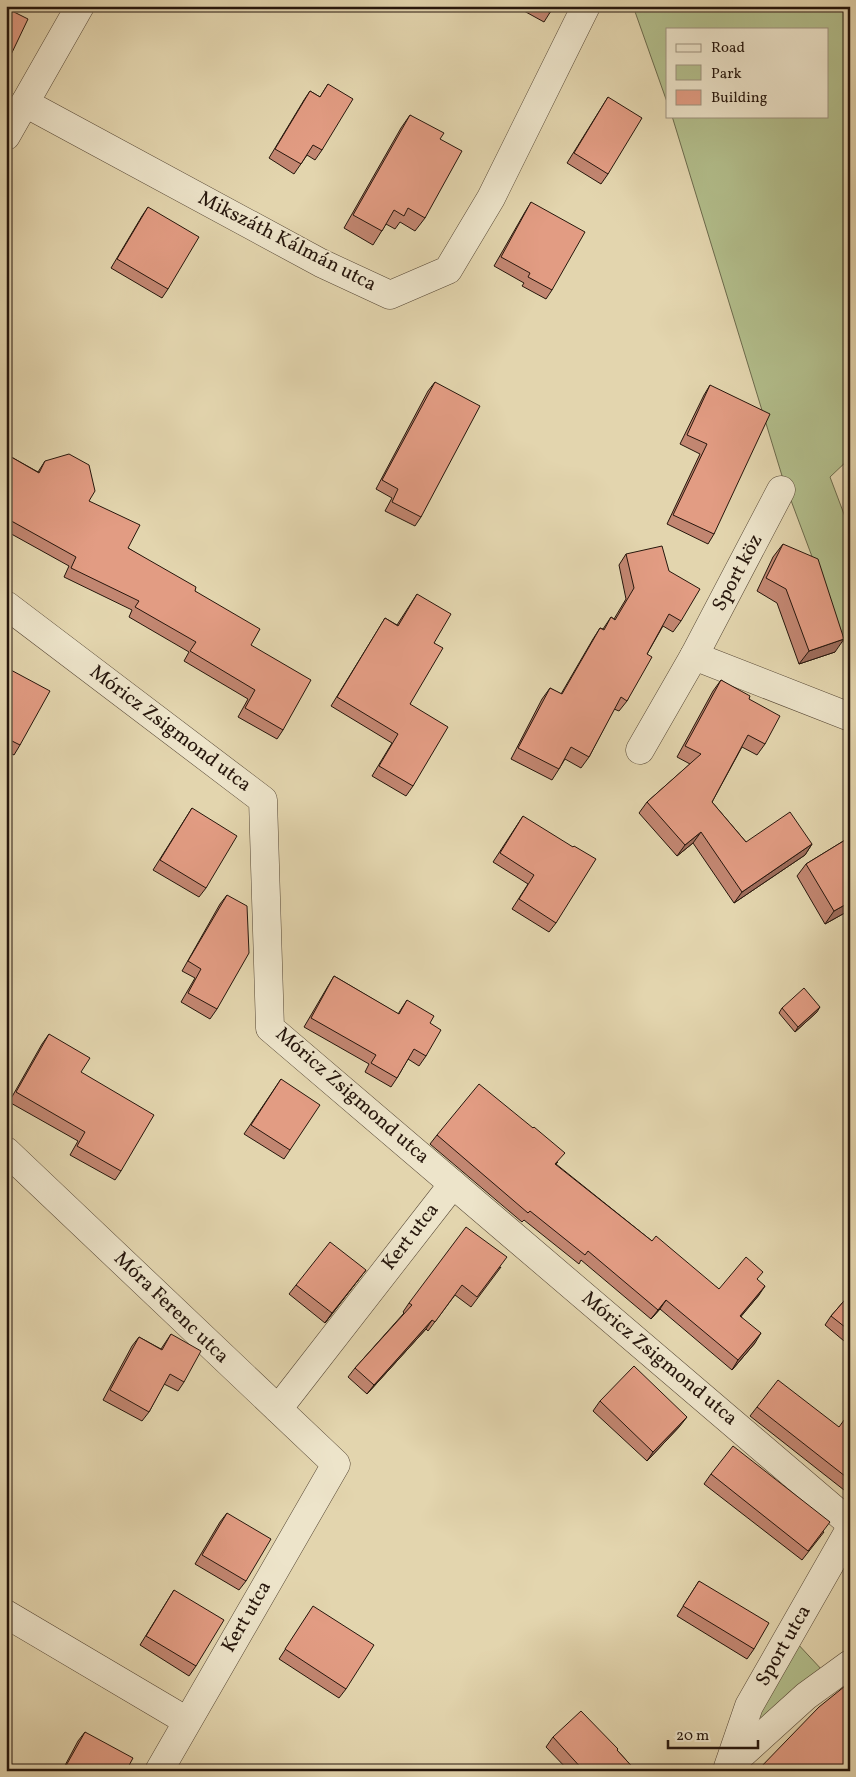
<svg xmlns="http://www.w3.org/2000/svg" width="856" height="1777" font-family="Vollkorn,serif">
  <rect width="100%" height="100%" fill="#e3d5ae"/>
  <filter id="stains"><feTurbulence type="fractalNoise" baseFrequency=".004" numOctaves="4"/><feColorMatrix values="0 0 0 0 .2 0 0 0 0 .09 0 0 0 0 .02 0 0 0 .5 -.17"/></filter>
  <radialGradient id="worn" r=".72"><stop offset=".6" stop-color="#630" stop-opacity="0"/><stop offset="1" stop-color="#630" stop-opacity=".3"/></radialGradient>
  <g fill="#b2bd8b" stroke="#6c6a4c">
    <polygon points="633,6 850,6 850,458 830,477 850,530 850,658 783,479 672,116 827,116 827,29 667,29 667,102"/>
    <polygon points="795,1641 823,1671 743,1743"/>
  </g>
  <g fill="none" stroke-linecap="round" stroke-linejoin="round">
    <g stroke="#554634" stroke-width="29">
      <g id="street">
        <polyline points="25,103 321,263 390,295 448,270 491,198 586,6"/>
        <polyline points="6,136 80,6"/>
        <polyline points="781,490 694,656 850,717"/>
        <polyline points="6,605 263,800 270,1028 850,1523"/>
        <polyline points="640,750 694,656"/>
        <polyline points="6,1151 336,1464 159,1771"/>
        <polyline points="278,1409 453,1184"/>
        <polyline points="6,1614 187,1721"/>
        <polyline points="731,1764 806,1696 850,1664"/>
        <polyline points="728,1767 749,1706 850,1529"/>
      </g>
    </g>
    <use href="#street" stroke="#ede4ca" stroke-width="28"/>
  </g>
  <g fill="#c28671" stroke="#26160c">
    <polygon points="515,6 554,6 544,22"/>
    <polygon points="328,84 322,150 315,160 307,155 294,174 269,158 304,100 310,91 320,97"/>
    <polygon points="608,97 608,174 601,184 567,163"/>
    <polygon points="410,115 440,139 425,218 415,231 400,222 395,229 386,224 373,245 344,228 401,128"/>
    <polygon points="531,202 552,290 546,299 522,286 524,283 494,266 525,212"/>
    <polygon points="148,207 168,289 162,298 111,268 142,216"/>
    <polygon points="435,382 421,517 415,526 385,511 392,498 376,489 428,391"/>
    <polygon points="710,385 714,534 708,544 667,524 700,454 680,444 704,395"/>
    <polygon points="6,454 38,472 45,461 89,501 128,548 195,591 251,645 283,730 277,739 238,717 248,699 184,661 189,652 129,617 132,610 64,577 69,566 6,531"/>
    <polygon points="783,544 835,652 799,664 777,603 757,591 773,557"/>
    <polygon points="626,554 681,621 673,632 663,626 647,654 627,701 619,711 614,709 589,757 581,768 565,759 559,769 552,780 511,759 542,699 550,688 561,694 593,639 600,628 603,629 611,617 614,619 626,599 619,565"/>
    <polygon points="417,594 434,643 410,704 413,786 406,796 372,776 392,743 331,706 379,628 385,618 397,625"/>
    <polygon points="9,669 20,745 14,755 6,751 6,672"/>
    <polygon points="721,680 749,699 765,744 757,755 742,747 712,802 746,842 812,844 805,855 734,903 693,843 677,856 639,813 647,802 690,764 677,757 713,691"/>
    <polygon points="192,808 206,888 199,897 153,870"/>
    <polygon points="523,816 556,923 549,932 512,909 528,884 493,862"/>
    <polygon points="850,823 850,832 847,828"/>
    <polygon points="850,837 850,910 825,924 797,876 806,864"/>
    <polygon points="227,895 217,1009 210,1019 181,1002 195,978 182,971 220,904"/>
    <polygon points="334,976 398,1014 407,1000 430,1023 426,1056 419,1066 408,1059 397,1078 391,1087 365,1072 369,1064 304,1027 328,986"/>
    <polygon points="782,1008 817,1012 795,1032 779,1013"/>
    <polygon points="49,1034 121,1171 115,1180 70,1155 78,1141 9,1102 42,1044"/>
    <polygon points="281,1079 290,1150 284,1159 244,1134"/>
    <polygon points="437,1135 558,1162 556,1164 652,1241 719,1289 758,1280 759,1295 741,1316 755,1343 732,1370 660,1309 651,1319 581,1260 579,1264 524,1220 522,1222 430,1144"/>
    <polygon points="850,1253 850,1261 847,1258"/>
    <polygon points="501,1267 471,1307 455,1295 428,1331 426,1329 367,1394 348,1377 355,1368 404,1313 403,1312 409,1303"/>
    <polygon points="359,1279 325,1323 289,1294 296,1285"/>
    <polygon points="850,1294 850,1346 825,1325 831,1316"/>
    <polygon points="171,1334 184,1382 178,1391 164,1384 149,1412 142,1421 103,1400 132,1346 139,1337 161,1349"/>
    <polygon points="600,1401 680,1426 647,1461 593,1411"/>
    <polygon points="757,1407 839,1427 850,1418 850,1483 844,1490 750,1416"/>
    <polygon points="711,1474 824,1532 802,1560 704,1484"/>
    <polygon points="227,1513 246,1581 239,1590 195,1564 220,1522"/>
    <polygon points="699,1581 754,1649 747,1659 677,1616"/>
    <polygon points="174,1590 196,1666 189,1676 140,1645"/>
    <polygon points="313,1607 346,1689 339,1698 279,1659"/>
    <polygon points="85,1732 126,1771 62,1771 78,1741"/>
    <polygon points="553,1737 617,1750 636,1771 569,1771 546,1747"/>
  </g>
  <g fill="#9e6d5c" stroke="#26160c">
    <polygon points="844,639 835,652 799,664 809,651"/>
    <polygon points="701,832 693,843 677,856 685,845"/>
    <polygon points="812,844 805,855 734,903 742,892"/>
    <polygon points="850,902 850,910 825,924 834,911"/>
    <polygon points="820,1007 817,1012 795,1032 798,1027"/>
    <polygon points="366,1270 359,1279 325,1323 332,1313"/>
    <polygon points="765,1286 759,1295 734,1325 740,1316"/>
    <polygon points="666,1300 660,1309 651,1319 658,1310"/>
    <polygon points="432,1320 426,1329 367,1394 374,1385"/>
    <polygon points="761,1333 755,1343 732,1370 738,1360"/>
    <polygon points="687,1417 680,1426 647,1461 653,1452"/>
  </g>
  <g fill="#e29c83" stroke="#26160c">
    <polygon points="539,6 554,6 550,13"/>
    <polygon points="6,8 28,19 7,63 6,63"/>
    <polygon points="328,84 353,99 322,150 313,145 301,164 275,149 310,91 320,97"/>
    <polygon points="608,97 642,118 608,174 574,153"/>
    <polygon points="410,115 444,133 440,139 462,151 425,218 408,208 404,216 394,210 382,231 353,215"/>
    <polygon points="531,202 585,232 552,290 528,277 530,273 501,257"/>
    <polygon points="148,207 199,237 168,289 117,259"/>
    <polygon points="435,382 480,406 421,517 392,502 398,489 382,480"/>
    <polygon points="710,385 770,414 714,534 673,515 707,444 687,435"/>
    <polygon points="6,454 39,473 45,461 69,454 89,465 95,491 89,501 140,525 128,548 196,587 195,591 260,629 251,645 311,680 283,730 245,708 255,690 190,651 196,642 135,607 139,601 71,568 76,557 6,518"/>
    <polygon points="783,544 818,559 844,639 809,651 786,589 766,578"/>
    <polygon points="662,546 669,571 700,589 681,621 669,614 647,654 652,657 627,701 621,697 589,757 571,747 559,769 518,748 550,688 562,694 600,628 604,630 611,617 615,620 634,588 626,554"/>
    <polygon points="417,594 451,614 434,643 443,648 410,704 448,727 413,786 379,766 398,734 337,697 385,618 398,626"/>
    <polygon points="9,669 50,691 20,745 6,738 6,673"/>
    <polygon points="721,680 750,696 749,699 780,716 765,744 748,735 712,802 746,842 790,812 812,844 742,892 701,832 685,845 647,802 701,754 685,746"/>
    <polygon points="192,808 237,836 206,888 160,860"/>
    <polygon points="523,816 573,847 574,846 596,859 556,923 519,899 534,875 500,853"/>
    <polygon points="850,837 850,902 834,911 806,864"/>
    <polygon points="227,895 247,906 249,953 217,1009 188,993 201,969 188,961"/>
    <polygon points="334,976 399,1014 407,1000 434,1016 430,1023 441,1030 426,1056 414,1049 397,1078 371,1063 376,1055 311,1018"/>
    <polygon points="804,988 820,1007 798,1027 782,1008"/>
    <polygon points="49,1034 90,1058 81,1072 154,1115 121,1171 77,1146 85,1132 16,1092"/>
    <polygon points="281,1079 320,1105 290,1150 251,1125"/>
    <polygon points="479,1084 533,1128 534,1127 565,1153 555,1164 652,1241 656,1236 719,1289 746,1257 763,1272 757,1279 765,1286 740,1316 761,1333 738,1360 666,1300 658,1310 588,1251 585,1255 530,1211 528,1213 437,1135"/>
    <polygon points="466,1227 507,1257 477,1297 462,1285 435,1322 432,1320 374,1385 355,1368 412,1305 409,1303"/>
    <polygon points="330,1242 366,1270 332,1313 296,1285"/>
    <polygon points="850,1294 850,1331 831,1316"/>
    <polygon points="171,1334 201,1351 184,1382 170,1374 149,1412 110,1390 139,1337 162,1350"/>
    <polygon points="634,1366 687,1417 653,1452 600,1401"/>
    <polygon points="778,1380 839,1427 847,1416 850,1418 850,1480 757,1407"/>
    <polygon points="733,1446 830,1522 808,1551 711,1474"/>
    <polygon points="227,1513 271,1539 246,1581 202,1555"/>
    <polygon points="699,1581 769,1623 754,1649 683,1606"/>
    <polygon points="174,1590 224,1620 196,1666 146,1636"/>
    <polygon points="313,1606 374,1645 346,1689 285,1649"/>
    <polygon points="850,1682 850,1771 757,1771 819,1707"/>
    <polygon points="581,1711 618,1749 617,1750 636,1771 584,1771 553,1737"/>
    <polygon points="85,1732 133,1758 126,1771 63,1771"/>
    <polygon points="214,1767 221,1771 212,1771"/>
  </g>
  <g text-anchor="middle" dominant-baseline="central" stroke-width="4" stroke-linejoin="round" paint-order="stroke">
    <g font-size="20" fill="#26160c" stroke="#ede4ca">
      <text transform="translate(287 242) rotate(27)">Mikszáth Kálmán utca</text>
      <text transform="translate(738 573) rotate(-62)">Sport köz</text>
      <text transform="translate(170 729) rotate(37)">Móricz Zsigmond utca</text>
      <text transform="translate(352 1096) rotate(41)">Móricz Zsigmond utca</text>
      <text transform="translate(411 1237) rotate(-52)">Kert utca</text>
      <text transform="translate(171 1308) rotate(44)">Móra Ferenc utca</text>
      <text transform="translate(659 1359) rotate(40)">Móricz Zsigmond utca</text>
      <text transform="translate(247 1617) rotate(-60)">Kert utca</text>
      <text transform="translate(784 1646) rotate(-60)">Sport utca</text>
    </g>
  </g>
  <rect width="856" height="1777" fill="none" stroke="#e3d5ae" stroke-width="25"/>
  <rect x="8" y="8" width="841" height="1762" fill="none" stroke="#26160c" stroke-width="2.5"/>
  <rect x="12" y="12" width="831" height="1752" fill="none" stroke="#26160c"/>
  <rect x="666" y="28" width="162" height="90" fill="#ede4ca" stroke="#9d927e"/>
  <rect x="676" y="44" width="25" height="8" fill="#ede4ca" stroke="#9d927e"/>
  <text x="711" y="52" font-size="15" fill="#26160c">Road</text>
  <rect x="676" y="65" width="25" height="15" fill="#b2bd8b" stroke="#9d927e"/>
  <text x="711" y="78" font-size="15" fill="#26160c">Park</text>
  <rect x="676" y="90" width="25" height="15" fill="#e29c83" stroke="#9d927e"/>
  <text x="711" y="102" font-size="15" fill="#26160c">Building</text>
  <path d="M668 1740v8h90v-8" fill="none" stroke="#26160c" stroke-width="2.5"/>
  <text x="676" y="1740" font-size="15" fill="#26160c" stroke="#ede4ca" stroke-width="4" paint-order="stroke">20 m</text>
  <rect width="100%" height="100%" filter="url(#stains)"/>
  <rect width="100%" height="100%" fill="url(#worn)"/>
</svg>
